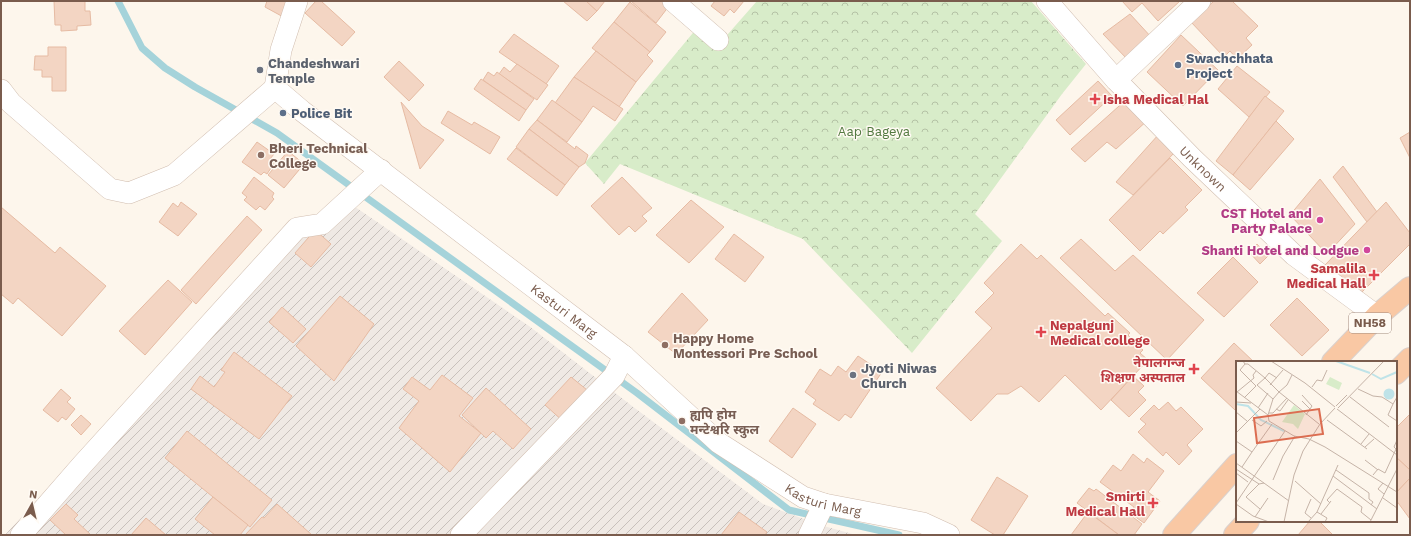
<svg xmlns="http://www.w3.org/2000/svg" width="1411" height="536" font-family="'Work Sans','Noto Sans Devanagari',sans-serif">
  <defs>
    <pattern id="industrial-furrows" width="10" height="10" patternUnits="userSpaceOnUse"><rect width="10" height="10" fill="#efe9e4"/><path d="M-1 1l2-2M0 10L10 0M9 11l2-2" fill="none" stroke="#c7c0bb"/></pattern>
    <pattern id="park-crowns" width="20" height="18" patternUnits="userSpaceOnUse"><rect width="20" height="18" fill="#d8ecc9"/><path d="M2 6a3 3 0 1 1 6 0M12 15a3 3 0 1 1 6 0" fill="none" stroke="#b4c2a5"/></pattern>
  </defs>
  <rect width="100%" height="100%" fill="#fdf6ec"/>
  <polygon fill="url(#industrial-furrows)" points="342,198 529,326 632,406 763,504 820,525 856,535 5,535 290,222 315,225"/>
  <polygon fill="url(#park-crowns)" points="757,1 1031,1 1086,64 1062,94 975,214 1002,241 912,353 803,239 620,164 604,184 585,163 697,28 722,45 728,34"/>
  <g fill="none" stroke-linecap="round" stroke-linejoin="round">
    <polyline stroke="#a5d3da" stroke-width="7" points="118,1 142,48 165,68 195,87 277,133 637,393 789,510 899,535"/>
  </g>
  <g fill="#f3d5c3" stroke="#e6bba3">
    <polygon points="54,1 85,1 85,11 90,11 91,25 77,26 77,30 61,31 61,25 55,25"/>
    <polygon points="267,1 292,1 287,19 265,7"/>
    <polygon points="316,1 321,1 355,32 342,46 305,13"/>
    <polygon points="563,1 586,1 597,11 587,21"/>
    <polygon points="586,1 605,1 597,11"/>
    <polygon points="631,1 662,1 669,6 656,23"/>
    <polygon points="715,1 744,1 734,13 730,9 724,16 711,6"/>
    <polygon points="1122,1 1180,1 1158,21 1142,3 1132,12"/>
    <polygon points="1214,1 1232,1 1258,26 1246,38 1252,45 1237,59 1230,51 1224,57 1191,22"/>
    <polygon points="630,2 666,32 650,52 614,22"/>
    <polygon points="1130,14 1152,38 1128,60 1103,34"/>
    <polygon points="614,22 650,52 647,55 653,61 636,82 592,48"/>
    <polygon points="514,34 559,66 546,84 499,52"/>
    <polygon points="1181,35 1218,70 1183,106 1147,72"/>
    <polygon points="48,47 66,47 66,91 52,91 52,77 42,77 42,70 34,70 35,56 48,56"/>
    <polygon points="596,51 636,82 619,107 574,77"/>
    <polygon points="399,61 424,85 409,101 384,77"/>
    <polygon points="517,64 548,85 537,100 499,74 504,67 510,72"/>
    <polygon points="1237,66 1270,92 1249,117 1218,89"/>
    <polygon points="488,72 494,76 497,72 534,99 526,110 483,80"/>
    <polygon points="574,77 623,109 615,121 593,106 582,122 555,103"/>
    <polygon points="481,79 526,110 519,121 474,89"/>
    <polygon points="1098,81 1112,96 1070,135 1056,120"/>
    <polygon points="1265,96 1284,111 1233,175 1216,161"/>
    <polygon points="1128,98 1149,119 1116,149 1107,142 1085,162 1071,149"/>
    <polygon points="552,100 582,122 567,142 537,120"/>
    <polygon points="401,102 422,126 444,140 420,169"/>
    <polygon points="448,111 472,125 474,122 500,137 490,154 441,123"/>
    <polygon points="537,120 575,149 576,146 588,155 585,163 579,167 529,129"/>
    <polygon points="1276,121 1294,139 1250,190 1233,175"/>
    <polygon points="529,129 579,167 565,185 516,147"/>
    <polygon points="1410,132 1410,158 1400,138"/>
    <polygon points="1159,134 1177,150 1133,195 1116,182"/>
    <polygon points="257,142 274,154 270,159 275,162 267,174 264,172 261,175 242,162"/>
    <polygon points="516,148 565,185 557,196 507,159"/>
    <polygon points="288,151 304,164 284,188 268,175"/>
    <polygon points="1170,158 1202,190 1185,207 1188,210 1163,234 1160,231 1140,251 1109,220"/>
    <polygon points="1343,166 1377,212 1367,222 1333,177"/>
    <polygon points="254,177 274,193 272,197 274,199 265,210 260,206 256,210 244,200 247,197 242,193"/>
    <polygon points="622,177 652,208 642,216 647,221 635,232 629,226 619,235 591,206"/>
    <polygon points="1320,179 1355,224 1327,254 1290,215"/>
    <polygon points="691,200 724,227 689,263 656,235"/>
    <polygon points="181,202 197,214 178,236 159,222 173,203 178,207"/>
    <polygon points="1386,202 1410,233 1410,244 1359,295 1325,265"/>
    <polygon points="1,207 55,253 60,247 106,286 62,336 18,298 13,304 1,294"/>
    <polygon points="247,216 262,230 196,304 181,290"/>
    <polygon points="315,230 331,244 311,267 295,253"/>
    <polygon points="734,234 764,257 745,282 715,259"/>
    <polygon points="1081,239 1115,271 1133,255 1204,320 1167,360 1060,258"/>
    <polygon points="1021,244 1037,259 1041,255 1105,316 1108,313 1130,333 1128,335 1143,350 1140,353 1148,360 1101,410 1065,375 1039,402 1021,386 1008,394 997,394 971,421 936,388 992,328 975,312 994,293 984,283"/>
    <polygon points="1257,244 1268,256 1260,264 1249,252"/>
    <polygon points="1233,257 1258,282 1224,317 1197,293"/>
    <polygon points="168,280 192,302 145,355 119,331"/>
    <polygon points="682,293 708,320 676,354 648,332"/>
    <polygon points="340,296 374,324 334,381 296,346"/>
    <polygon points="1297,298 1329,330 1302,356 1270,325"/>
    <polygon points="282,307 306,329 293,343 269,322"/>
    <polygon points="1234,343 1254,362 1237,362 1237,409 1235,410 1201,378"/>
    <polygon points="234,352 292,396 259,439 191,389 200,376 214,387 225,372 221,370"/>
    <polygon points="858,356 882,372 851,418 845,414 839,421 813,404 816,400 805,392 820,369 831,376 838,366 846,372"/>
    <polygon points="442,375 473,398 459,416 481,433 450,472 399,428 419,401 403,389 412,377 430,390"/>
    <polygon points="1133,376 1144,386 1138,392 1146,400 1129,417 1111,400"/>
    <polygon points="571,377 592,394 564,422 545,405"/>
    <polygon points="486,388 531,429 513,449 493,431 486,438 462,415"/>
    <polygon points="61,389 71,398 67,402 75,409 66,420 62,417 58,422 43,410"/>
    <polygon points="1168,402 1176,411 1181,407 1203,429 1187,445 1192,451 1179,465 1166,452 1163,456 1138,432 1146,424 1140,419 1154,405 1159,410"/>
    <polygon points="793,408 816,424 792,458 769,441"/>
    <polygon points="1410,414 1410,470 1396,457 1396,428"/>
    <polygon points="81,415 91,424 81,435 71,425"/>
    <polygon points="187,431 272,500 250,527 165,458"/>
    <polygon points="1133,454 1144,463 1147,458 1164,471 1148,492 1160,501 1144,523 1130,513 1134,507 1100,482 1113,465 1121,471"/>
    <polygon points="1396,457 1410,470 1410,478 1396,493"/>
    <polygon points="997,477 1028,496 1003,535 995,535 971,520"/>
    <polygon points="1410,478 1410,519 1396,500 1396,493"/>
    <polygon points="1089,488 1094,491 1096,489 1142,524 1134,535 1119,535 1077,503"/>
    <polygon points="213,497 248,525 240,535 215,535 195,519"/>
    <polygon points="66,504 78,515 74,519 91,535 66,535 50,520"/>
    <polygon points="277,504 312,535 245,535 262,517 264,518"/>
    <polygon points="739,512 767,532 765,535 721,535"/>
    <polygon points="1088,512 1119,535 1071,535"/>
    <polygon points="146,518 166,535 131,535"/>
    <polygon points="1310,521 1319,521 1333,535 1298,535"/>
  </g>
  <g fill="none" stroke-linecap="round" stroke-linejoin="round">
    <g stroke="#d1beb0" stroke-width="22">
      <g id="minor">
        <path id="s1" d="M297 1 281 50 275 88 302 111 624 356 719 443 803 497 824 504 923 523 949 535"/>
        <polyline points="673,1 718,40"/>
        <path id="s2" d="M1047 1 1116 80 1192 158 1294 255 1377 316"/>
        <polyline points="1116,80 1200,1"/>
        <polyline points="1,90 11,103 110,189 129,193 174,175 275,88"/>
        <polyline points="21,535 82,465 297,228 322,224 381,170"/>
        <polyline points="461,535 614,376 624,356"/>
        <polyline points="809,535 824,504"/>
      </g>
    </g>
    <g stroke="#dad1cd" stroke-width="24">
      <g id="trunk">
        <polyline points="1333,362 1377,316 1410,288"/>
        <polyline points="1396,373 1410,359"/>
        <polyline points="1174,535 1237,465"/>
        <polyline points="1235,535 1248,521"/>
      </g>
    </g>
    <use href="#minor" stroke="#fff" stroke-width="21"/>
    <use href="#trunk" stroke="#f9c8a4" stroke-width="22"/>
  </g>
  <g fill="#5c6f8a" stroke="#fffaf3" stroke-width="1.5">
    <circle cx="1178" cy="65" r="4"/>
    <circle cx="283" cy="113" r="4"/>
  </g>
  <g fill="#6b7280" stroke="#fffaf3" stroke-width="1.5">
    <circle cx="260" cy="70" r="4"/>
    <circle cx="853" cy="375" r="4"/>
  </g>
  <g fill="#e0444e" stroke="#fffaf3" stroke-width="1.5">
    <path d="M1093 93h4v4h4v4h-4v4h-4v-4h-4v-4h4z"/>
    <path d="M1372 269h4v4h4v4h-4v4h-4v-4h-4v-4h4z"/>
    <path d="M1039 326h4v4h4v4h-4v4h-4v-4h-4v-4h4z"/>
    <path d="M1192 363h4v4h4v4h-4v4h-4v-4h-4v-4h4z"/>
    <path d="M1151 497h4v4h4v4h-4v4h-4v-4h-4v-4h4z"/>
  </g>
  <g fill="#8d6e63" stroke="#fffaf3" stroke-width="1.5">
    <circle cx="261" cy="155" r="4"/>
    <circle cx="665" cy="345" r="4"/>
    <circle cx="682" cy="421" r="4"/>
  </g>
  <g fill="#d1479c" stroke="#fffaf3" stroke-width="1.5">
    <circle cx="1320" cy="220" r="4"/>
    <circle cx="1367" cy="250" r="4"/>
  </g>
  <g text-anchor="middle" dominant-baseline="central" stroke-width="3" stroke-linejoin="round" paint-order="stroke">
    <rect fill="#fffaf3" stroke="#a28b7f" stroke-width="1" x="1349" y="313" width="42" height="20" rx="3"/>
    <g font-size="12" font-weight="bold" fill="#7a5c4d">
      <text x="1370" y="323">NH58</text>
    </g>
    <g font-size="13" font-weight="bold" fill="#4e5e75" stroke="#fffaf3" text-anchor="start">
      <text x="1186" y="58">Swachchhata<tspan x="1186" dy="15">Project</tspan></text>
      <text x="291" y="113">Police Bit</text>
    </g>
    <g font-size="13" font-weight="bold" fill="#5b616d" stroke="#fffaf3" text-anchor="start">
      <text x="268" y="63">Chandeshwari<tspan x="268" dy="15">Temple</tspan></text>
      <text x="861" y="368">Jyoti Niwas<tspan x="861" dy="15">Church</tspan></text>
    </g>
    <g font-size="13" font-weight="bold" fill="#be3a42" stroke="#fffaf3" text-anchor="end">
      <text x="1103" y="99" text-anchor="start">Isha Medical Hal</text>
      <text x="1366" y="268">Samalila<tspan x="1366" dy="15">Medical Hall</tspan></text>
      <text x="1050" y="325" text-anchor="start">Nepalgunj<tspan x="1050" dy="15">Medical college</tspan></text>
      <text x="1185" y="362">नेपालगन्ज<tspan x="1185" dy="15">शिक्षण अस्पताल</tspan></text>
      <text x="1145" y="496">Smirti<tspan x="1145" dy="15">Medical Hall</tspan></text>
    </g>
    <g font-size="13" fill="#537a41" stroke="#fffaf3">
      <text x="874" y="131">Aap Bageya</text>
    </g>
    <g font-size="13" font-weight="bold" fill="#785e54" stroke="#fffaf3" text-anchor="start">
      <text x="269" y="148">Bheri Technical<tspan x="269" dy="15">College</tspan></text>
      <text x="673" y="338">Happy Home<tspan x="673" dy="15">Montessori Pre School</tspan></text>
      <text x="690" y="414">ह्यपि हाेम<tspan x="690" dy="15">मन्टेश्वरि स्कुल</tspan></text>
    </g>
    <g font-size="13" fill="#7a5c4d" stroke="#fffaf3">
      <text stroke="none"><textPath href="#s2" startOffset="229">Unknown</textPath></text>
      <text stroke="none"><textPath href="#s1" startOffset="455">Kasturi Marg</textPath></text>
      <text stroke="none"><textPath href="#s1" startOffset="779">Kasturi Marg</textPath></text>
    </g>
    <g font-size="13" font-weight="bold" fill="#b23c85" stroke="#fffaf3" text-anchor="end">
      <text x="1312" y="213">CST Hotel and<tspan x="1312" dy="15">Party Palace</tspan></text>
      <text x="1359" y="250">Shanti Hotel and Lodgue</text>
    </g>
  </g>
  <g transform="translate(1236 361)">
    <rect width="161" height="161" fill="#fdf6ec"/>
    <path d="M94 16 106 22 103 29 90 23Z" fill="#d8ecc9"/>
    <path d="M58 44 69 53 62 68 57 63 46 61Z" fill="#d8ecc9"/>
    <path d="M147.5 33a5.5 5.5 0 1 1 11 0a5.5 5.5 0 1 1-11 0Z" fill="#bfe3e8"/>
    <path fill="none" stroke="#bfe3e8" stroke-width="2" d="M100 0 134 12M136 13 145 18 161 11M0 43 12 45 25 59 48 70"/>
    <path fill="none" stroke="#c5b3a7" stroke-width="1" d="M7 0 9 3 4 9 20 25 8 37M35 0 69 22 99 46M9 3H12L29 17 21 24M56 14 51 24 43 31 83 63M21 24 37 38 32 54M34 24 47 9M76 26 81 19 86 20 91 9M122 28 137 35 146 36 157 43 161 36M0 30 32 54 33 60 58 75 73 78 89 86 161 131M1 31 18 17 17 14 20 10M66 34 76 45 74 48M114 36 153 66M37 38 43 31 29 17 33 12 41 17M66 40 74 48 70 54M0 41 15 42M157 43 152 54 161 60M100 45 111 34M22 47 32 32M102 47 148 0M40 48 44 50 52 39M101 48 161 94M0 51 11 60M33 52H37L51 37M16 59 25 65 31 60M91 59 131 88M0 72 24 48M0 80 16 91 36 63M125 83 133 73M129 86 138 78M129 99 142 109M0 102 53 140M6 106 16 91M0 108 23 123 28 122M100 109 133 132V138L137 141 135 144M0 112 12 121M137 114 142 108 149 112 160 88 158 86 161 79M97 115 141 148M37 119 47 95 59 75M59 120 85 143M147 122 142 128 148 133M23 123 10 136 24 148M147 137 161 147M0 142 49 70M94 142 91 139 101 128 126 146 125 151 135 159M0 143 17 155 33 161M81 151 102 104M85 153 95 140M19 156 32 137M75 157 69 152 75 138M48 161 58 114 67 90 84 63 99 47M72 161 81 151 91 157 89 161M134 161 161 108"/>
    <path fill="#dc6d51" fill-opacity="0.15" stroke="#dc6d51" stroke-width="2" d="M83 48 87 73 21 82 18 57Z"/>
    <rect width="161" height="161" fill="none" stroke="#7a5c4d" stroke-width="2"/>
  </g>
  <rect width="1411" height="536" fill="none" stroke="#7a5c4d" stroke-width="4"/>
  <g transform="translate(32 504) rotate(8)" stroke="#fffaf3" stroke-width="3" paint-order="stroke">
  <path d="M0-3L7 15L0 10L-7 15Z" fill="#7a5c4d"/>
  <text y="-6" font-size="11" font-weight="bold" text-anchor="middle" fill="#7a5c4d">N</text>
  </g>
</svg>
